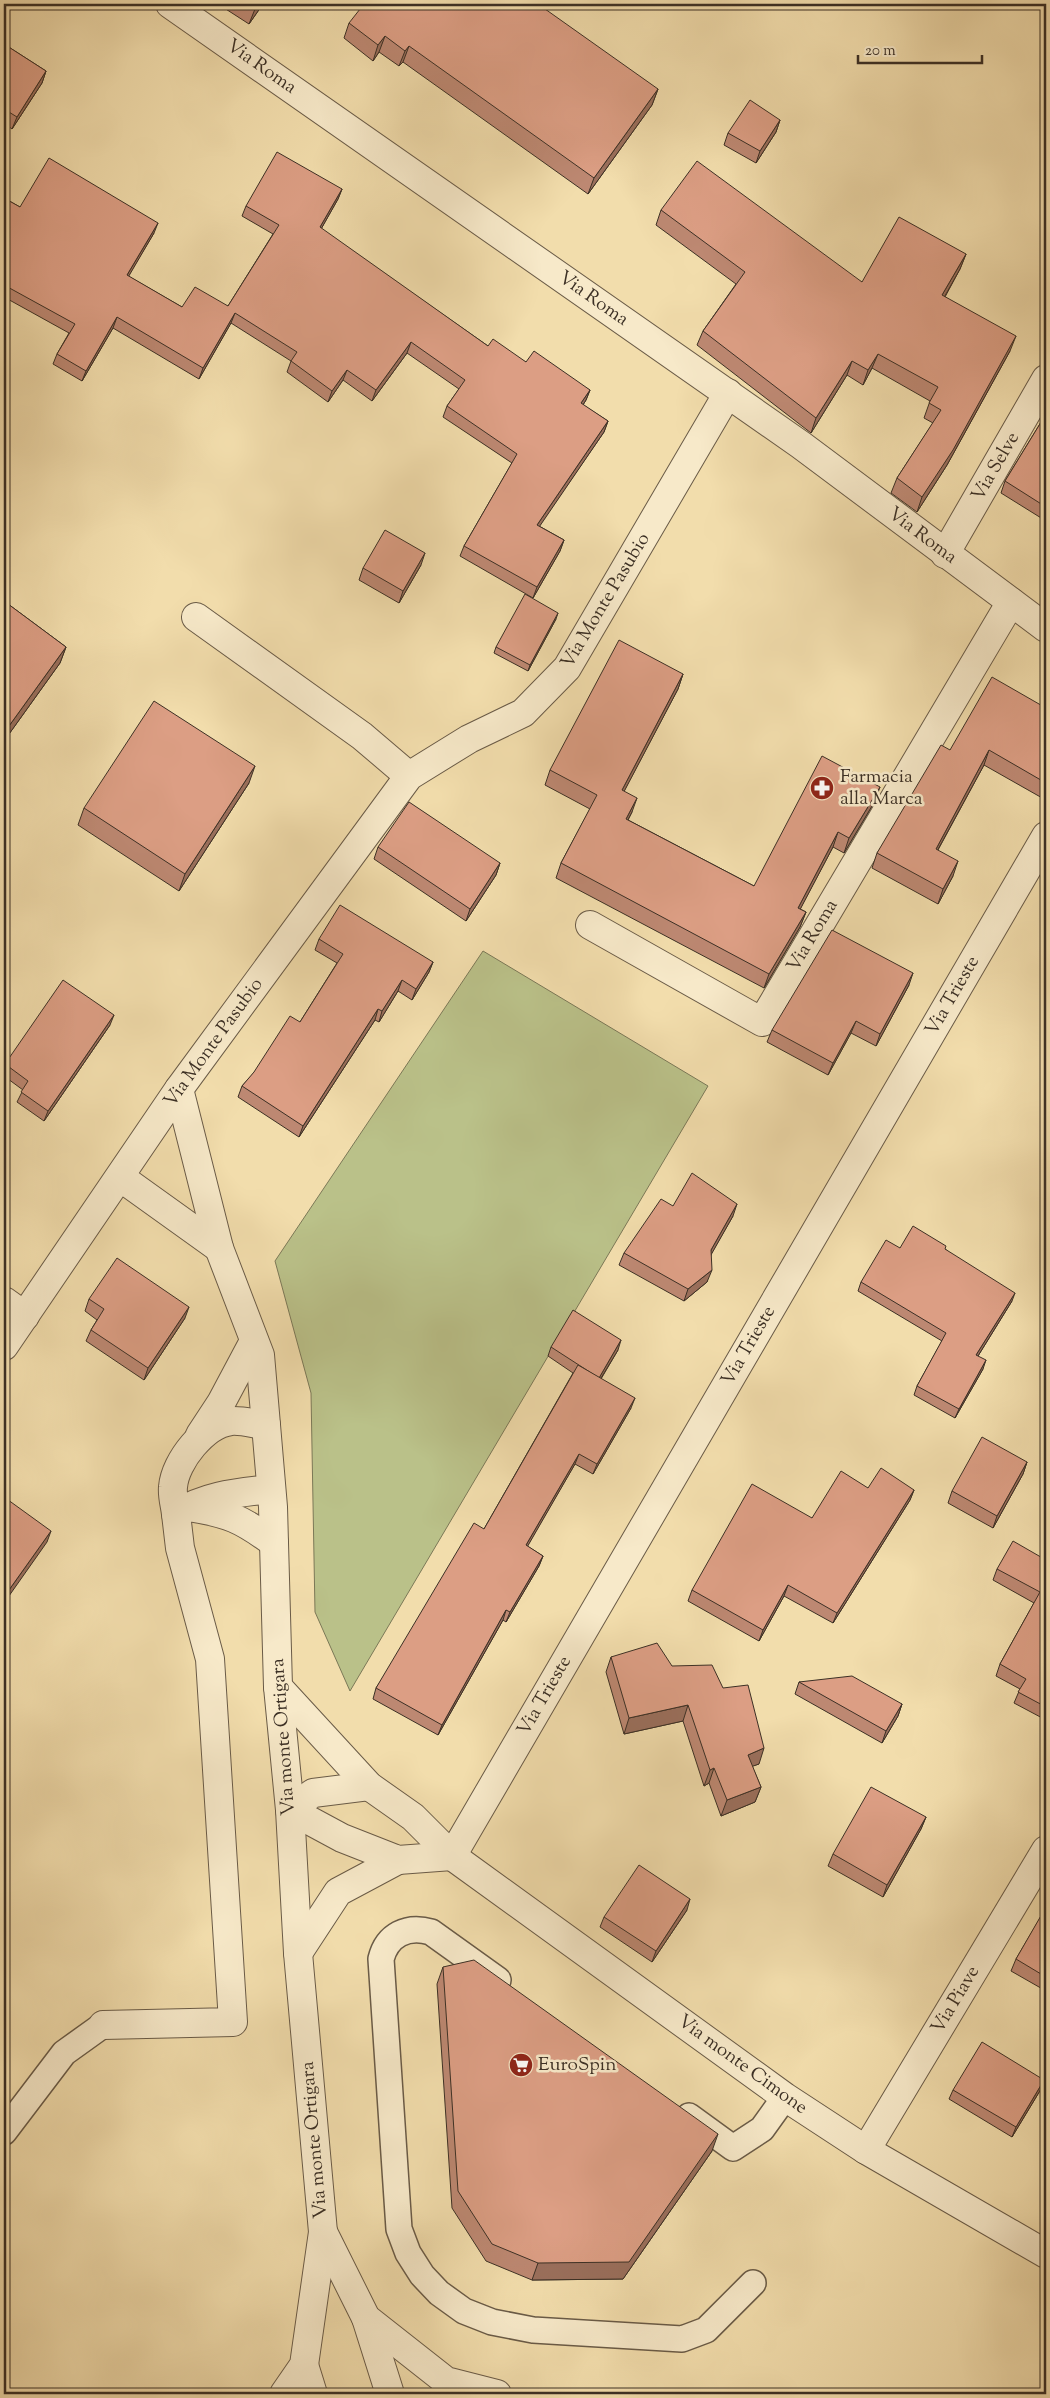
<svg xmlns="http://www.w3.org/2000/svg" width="1050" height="2398" font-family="'Sorts Mill Goudy',serif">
  <rect width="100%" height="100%" fill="#f2ddac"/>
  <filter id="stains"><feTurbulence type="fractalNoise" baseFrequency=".004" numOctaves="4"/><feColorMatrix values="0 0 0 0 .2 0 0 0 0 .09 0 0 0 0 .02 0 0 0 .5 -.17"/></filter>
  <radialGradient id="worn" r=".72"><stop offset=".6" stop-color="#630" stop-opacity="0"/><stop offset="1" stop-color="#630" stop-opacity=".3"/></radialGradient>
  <polygon fill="#bac189" stroke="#7b7857" points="483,951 708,1086 350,1691 315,1612 311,1393 275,1261"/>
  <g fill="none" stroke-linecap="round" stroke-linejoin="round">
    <g stroke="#6a5b47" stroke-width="28">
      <g id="service">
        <path d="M498 1980 431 1932C407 1925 387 1935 381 1959L399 2229 408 2253 422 2275 439 2293 464 2311 492 2322 533 2330 682 2339 706 2330 753 2283"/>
        <polyline points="689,2116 733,2148 762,2129 785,2097"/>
        <polyline points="4,2132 64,2053 103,2025"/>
      </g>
    </g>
    <g stroke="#6a5b47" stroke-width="30">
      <g id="minor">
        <polyline points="170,4 801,445 1046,628"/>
        <polyline points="945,554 1046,379"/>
        <polyline points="196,617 362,736 409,776"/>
        <polyline points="590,925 762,1022 1011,602"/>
        <polyline points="179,1089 219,1248 260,1355 273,1507 278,1687 290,1810 298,1953 323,2232 304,2365 284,2394"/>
        <polyline points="120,1177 219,1248"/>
        <polyline points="4,1301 25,1316"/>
        <polyline points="4,1346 179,1089 409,776 469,739 523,713 567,668 728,393"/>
        <path d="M266 1425C255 1424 242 1420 231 1421 205 1424 175 1461 173 1487 172 1496 175 1505 176 1514 207 1495 236 1493 271 1489"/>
        <polyline points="200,1435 221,1403 254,1341"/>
        <path d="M188 1507C228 1513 242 1519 274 1543"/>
        <polyline points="278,1687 369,1786 413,1817 452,1856 785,2097 866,2150 1046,2254"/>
        <polyline points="369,1786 313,1793 290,1810 342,1838 398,1860 452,1856"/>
        <polyline points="452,1856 1046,836"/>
        <polyline points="298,1953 338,1892 398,1860"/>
        <polyline points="103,2025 233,2022 210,1659 180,1548 176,1514"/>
        <polyline points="866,2150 1046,1850"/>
        <polyline points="323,2232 366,2318 446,2381 497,2394"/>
        <polyline points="366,2318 390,2394"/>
        <polyline points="304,2365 313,2394"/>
      </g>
    </g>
    <use href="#service" stroke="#f7e9c9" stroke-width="25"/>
    <use href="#minor" stroke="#f7e9c9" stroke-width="28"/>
  </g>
  <g fill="#bd8872" stroke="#3c3025">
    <polygon points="218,4 263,4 249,24"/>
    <polygon points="349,23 658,89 652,105 588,194 403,62 399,66 379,52 373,61 344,38"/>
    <polygon points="4,44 46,71 42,83 12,129 4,123"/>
    <polygon points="780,120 776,132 756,163 724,145 728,133"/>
    <polygon points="342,189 338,199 321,229 488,346 526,362 590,390 586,400 583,405 608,421 604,432 539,526 564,540 560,551 533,598 460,556 464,546 512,463 443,417 447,406 459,389 407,353 372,401 343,380 328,402 287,372 291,361 231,323 199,379 113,328 82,381 53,364 57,354 69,333 4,297 4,198 20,207 154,233 128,276 182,307 228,306 273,234 242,216 246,206"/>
    <polygon points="661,210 862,282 966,254 960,269 945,297 1010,351 947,465 917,512 891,493 897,478 933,423 924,418 930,401 872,368 863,385 847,375 811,433 697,345 703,331 736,284 656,225"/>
    <polygon points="1046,414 1046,521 1001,493 1005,481"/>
    <polygon points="421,565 399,603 359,580 363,568"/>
    <polygon points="4,601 66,647 60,663 4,741"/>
    <polygon points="556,619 528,671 494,653 496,647"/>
    <polygon points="683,674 678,689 624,791 632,812 628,820 754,886 875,801 844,853 833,847 800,909 806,912 800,927 764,988 556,878 561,863 590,809 545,785 550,770"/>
    <polygon points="1046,708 1046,795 1044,799 984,765 938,850 953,876 938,904 872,868 877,853 950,750"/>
    <polygon points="249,783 179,891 78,825 84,808"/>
    <polygon points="378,847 500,863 496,875 466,921 374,859"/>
    <polygon points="319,939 433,962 429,972 412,1000 398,991 379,1022 375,1020 299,1137 238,1097 242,1086 300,1022 337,963 315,950"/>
    <polygon points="909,985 876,1046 851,1033 828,1075 767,1042 772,1030"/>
    <polygon points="110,1025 44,1121 17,1102 23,1090 4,1076 4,1067 5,1064"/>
    <polygon points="673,1206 733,1216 711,1254 707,1282 684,1301 619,1265 624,1253"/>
    <polygon points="900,1248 945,1249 1012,1301 978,1356 983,1369 955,1418 914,1395 917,1386 942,1341 858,1291 861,1282"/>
    <polygon points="89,1299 185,1318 144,1380 86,1341 91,1330 97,1320 85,1311"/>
    <polygon points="551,1347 618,1350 601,1379 631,1408 593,1474 575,1464 527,1546 543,1556 539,1566 506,1622 503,1620 438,1735 373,1699 376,1688 484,1529 573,1373 548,1356"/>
    <polygon points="1027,1462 1023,1474 993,1528 948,1503 952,1491"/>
    <polygon points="868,1488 914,1490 910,1500 833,1623 784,1596 759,1641 688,1601 692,1590 812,1518"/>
    <polygon points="1046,1560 1046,1720 1014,1703 1020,1689 996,1676 1000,1664 1034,1603 993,1580 997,1569"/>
    <polygon points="611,1657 672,1666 759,1764 752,1766 761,1787 755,1802 721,1816 709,1783 704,1786 683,1721 624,1734 606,1672"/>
    <polygon points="799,1682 902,1704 898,1716 882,1743 795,1694"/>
    <polygon points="926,1817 921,1829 883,1897 828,1866 833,1854"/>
    <polygon points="1046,1908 1046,1991 1011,1971 1016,1959"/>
    <polygon points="687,1910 652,1962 600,1927 604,1917"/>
    <polygon points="443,1967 712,2151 623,2279 532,2280 486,2261 452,2208 437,1984"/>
    <polygon points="1044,2080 1041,2089 1012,2137 949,2099 953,2090"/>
  </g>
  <g fill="#9a6f5c" stroke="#3c3025">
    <polygon points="258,4 263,4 249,24 255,9"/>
    <polygon points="385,36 379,52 373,61 378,45"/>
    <polygon points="409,46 403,62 399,66 405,51"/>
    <polygon points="46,71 42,83 12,129 17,117"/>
    <polygon points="658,89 652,105 588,194 594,178"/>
    <polygon points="780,120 776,132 756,163 760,151"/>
    <polygon points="342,189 338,199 316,238 320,227"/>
    <polygon points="158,223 154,233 123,286 127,275"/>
    <polygon points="966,254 960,269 937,310 942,295"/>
    <polygon points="235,313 231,323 199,379 203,368"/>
    <polygon points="117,317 113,328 82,381 86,371"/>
    <polygon points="1016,336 1010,351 947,465 917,512 922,497"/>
    <polygon points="411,342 407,353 372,401 376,390"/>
    <polygon points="878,354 872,368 863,385 868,370"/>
    <polygon points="852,361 847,375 811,433 816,418"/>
    <polygon points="347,370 343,380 328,402 332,391"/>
    <polygon points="590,390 586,400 577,414 581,403"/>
    <polygon points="608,421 604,432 533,536 537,525"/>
    <polygon points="564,540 560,551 533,598 537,587"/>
    <polygon points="425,553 421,565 399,603 403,591"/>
    <polygon points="558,613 556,619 528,671 530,665"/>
    <polygon points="66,647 60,663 4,741 9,726"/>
    <polygon points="683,674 678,689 617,805 622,790"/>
    <polygon points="989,750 984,765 930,864 936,849"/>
    <polygon points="255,766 249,783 179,891 185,874"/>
    <polygon points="880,787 875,801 844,853 849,838"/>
    <polygon points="637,798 632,812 621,833 626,819"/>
    <polygon points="838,832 833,847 793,923 798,908"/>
    <polygon points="958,861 953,876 938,904 943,889"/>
    <polygon points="500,863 496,875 466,921 470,909"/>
    <polygon points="806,912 800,927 764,988 769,974"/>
    <polygon points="433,962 429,972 412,1000 416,989"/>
    <polygon points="913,973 909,985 876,1046 880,1034"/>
    <polygon points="402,980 398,991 379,1022 382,1011"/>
    <polygon points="378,1009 375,1020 299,1137 303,1126"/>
    <polygon points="114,1015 110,1025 44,1121 48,1111"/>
    <polygon points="856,1021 851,1033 828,1075 833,1063"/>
    <polygon points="737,1204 733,1216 707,1262 711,1250"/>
    <polygon points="712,1270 707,1282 684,1301 688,1289"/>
    <polygon points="1015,1293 1012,1301 973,1364 976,1355"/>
    <polygon points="189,1307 185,1318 144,1380 148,1368"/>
    <polygon points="621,1340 618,1350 595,1388 599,1378"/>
    <polygon points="986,1360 983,1369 955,1418 959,1409"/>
    <polygon points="635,1398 631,1408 593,1474 597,1464"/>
    <polygon points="579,1454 575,1464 522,1556 526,1545"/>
    <polygon points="1027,1462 1023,1474 993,1528 997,1516"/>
    <polygon points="914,1490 910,1500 833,1623 837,1613"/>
    <polygon points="51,1531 47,1542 4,1603 4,1597"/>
    <polygon points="543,1556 539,1566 506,1622 510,1612"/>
    <polygon points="788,1585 784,1596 759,1641 763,1630"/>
    <polygon points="506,1610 503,1620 438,1735 442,1725"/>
    <polygon points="902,1704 898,1716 882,1743 886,1731"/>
    <polygon points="688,1705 683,1721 624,1734 629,1718"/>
    <polygon points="764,1748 759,1764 742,1770 748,1755"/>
    <polygon points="714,1768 709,1783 704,1786 710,1770"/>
    <polygon points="761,1787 755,1802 721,1816 727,1800"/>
    <polygon points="926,1817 921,1829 883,1897 887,1885"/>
    <polygon points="690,1899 687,1910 652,1962 656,1951"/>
    <polygon points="1044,2080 1041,2089 1012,2137 1016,2127"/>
    <polygon points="718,2134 712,2151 623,2279 532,2280 538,2263"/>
  </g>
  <g fill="#dc9e84" stroke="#3c3025">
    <polygon points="248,4 258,4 255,9"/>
    <polygon points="364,4 538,4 658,89 594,178 409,46 405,51 385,36 378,45 349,23"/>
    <polygon points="4,44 46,71 17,117 4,109"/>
    <polygon points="750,100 780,120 760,151 728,133"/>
    <polygon points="277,152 342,189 320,227 488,346 493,339 526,362 534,351 590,390 581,403 608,421 537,525 564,540 537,587 464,546 517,454 447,406 465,380 411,342 376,390 347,370 332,391 291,361 297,352 235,313 203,368 117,317 86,371 57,354 75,324 4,285 4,198 20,207 49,158 158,223 127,275 182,307 195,287 228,306 279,225 246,206"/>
    <polygon points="697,161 862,282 899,217 966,254 942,295 1016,336 953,450 922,497 897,478 941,410 929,403 938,387 878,354 868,370 852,361 816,418 703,331 745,272 661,210"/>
    <polygon points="1046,414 1046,507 1005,481"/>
    <polygon points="385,530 425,553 403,591 363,568"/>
    <polygon points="525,594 558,613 530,665 496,647"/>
    <polygon points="4,601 66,647 9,726 4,722"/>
    <polygon points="619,640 683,674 622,790 637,798 626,819 754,886 822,756 880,787 849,838 838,832 798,908 806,912 769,974 561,863 597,795 550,770"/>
    <polygon points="992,677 1046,708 1046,783 989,750 936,849 958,861 943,889 877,853 941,745 950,750"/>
    <polygon points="154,701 255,766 185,874 84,808"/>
    <polygon points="409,802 500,863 470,909 378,847"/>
    <polygon points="340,905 433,962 416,989 402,980 382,1011 378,1009 303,1126 242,1086 254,1072 290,1016 300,1022 343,954 319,939"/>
    <polygon points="832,930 913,973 880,1034 856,1021 833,1063 772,1030"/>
    <polygon points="63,980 114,1015 48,1111 21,1092 28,1081 5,1064"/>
    <polygon points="692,1173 737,1204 711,1250 712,1270 688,1289 624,1253 661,1199 673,1206"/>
    <polygon points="913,1226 946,1246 945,1249 1015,1293 976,1355 986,1360 959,1409 917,1386 946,1333 861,1282 886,1240 900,1248"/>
    <polygon points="117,1258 189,1307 148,1368 91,1330 104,1309 89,1299"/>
    <polygon points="573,1310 621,1340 599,1378 551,1347"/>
    <polygon points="578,1365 635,1398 597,1464 579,1454 526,1545 543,1556 510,1612 506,1610 442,1725 376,1688 474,1523 484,1529"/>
    <polygon points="982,1437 1027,1462 997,1516 952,1491"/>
    <polygon points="881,1468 914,1490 837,1613 788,1585 763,1630 692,1590 752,1484 812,1518 841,1471 868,1488"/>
    <polygon points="4,1497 51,1531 4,1597"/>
    <polygon points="1013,1541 1046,1560 1046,1707 1018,1692 1026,1679 1000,1664 1040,1592 997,1569"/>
    <polygon points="657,1643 672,1666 712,1665 723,1688 748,1685 764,1748 748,1755 761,1787 727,1800 714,1768 710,1770 688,1705 629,1718 611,1657"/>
    <polygon points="852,1676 902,1704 886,1731 799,1682"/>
    <polygon points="871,1787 926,1817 887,1885 833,1854"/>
    <polygon points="639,1865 690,1899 656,1951 604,1917"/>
    <polygon points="1046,1907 1046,1977 1016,1959"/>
    <polygon points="474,1960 718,2134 629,2262 538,2263 492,2244 458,2191 443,1967"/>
    <polygon points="982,2042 1044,2080 1016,2127 953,2090"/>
  </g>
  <defs>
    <g id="pharmacy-disc" transform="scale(1.25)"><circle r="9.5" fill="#8f2418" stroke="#f7e9c9"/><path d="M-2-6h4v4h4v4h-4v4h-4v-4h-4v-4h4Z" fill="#fff"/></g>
    <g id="supermarket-disc" transform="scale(1.25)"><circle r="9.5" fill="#8f2418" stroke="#f7e9c9"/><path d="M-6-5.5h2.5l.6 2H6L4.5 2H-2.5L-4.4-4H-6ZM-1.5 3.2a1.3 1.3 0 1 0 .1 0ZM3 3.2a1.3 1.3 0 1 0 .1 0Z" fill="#fff"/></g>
  </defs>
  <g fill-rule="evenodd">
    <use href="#pharmacy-disc" x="822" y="788"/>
    <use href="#supermarket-disc" x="521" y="2065"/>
  </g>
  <g text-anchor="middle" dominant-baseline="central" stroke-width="5" stroke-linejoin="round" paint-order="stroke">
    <g font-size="19" fill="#3c3025" stroke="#f7e9c9">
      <text transform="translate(261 67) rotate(35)">Via Roma</text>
      <text transform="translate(593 299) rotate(35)">Via Roma</text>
      <text transform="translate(996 467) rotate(-60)">Via Selve</text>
      <text transform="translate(922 536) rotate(37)">Via Roma</text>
      <text transform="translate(606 601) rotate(-59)">Via Monte Pasubio</text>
      <text transform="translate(813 936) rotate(-59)">Via Roma</text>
      <text transform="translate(953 996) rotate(-60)">Via Trieste</text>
      <text transform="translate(214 1043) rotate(-54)">Via Monte Pasubio</text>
      <text transform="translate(749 1346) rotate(-60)">Via Trieste</text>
      <text transform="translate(545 1696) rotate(-60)">Via Trieste</text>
      <text transform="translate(284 1737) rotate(-94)">Via monte Ortigara</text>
      <text transform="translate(956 2000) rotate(-59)">Via Piave</text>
      <text transform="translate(742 2065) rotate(36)">Via monte Cimone</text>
      <text transform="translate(315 2140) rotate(-95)">Via monte Ortigara</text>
    </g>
    <g font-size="19" fill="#3c3025" stroke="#f7e9c9" text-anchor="start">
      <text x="840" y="777">Farmacia<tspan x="840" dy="22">alla Marca</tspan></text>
      <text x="538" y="2065">EuroSpin</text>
    </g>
  </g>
  <rect width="1050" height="2398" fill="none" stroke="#f2ddac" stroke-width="20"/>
  <rect x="5" y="5" width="1040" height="2388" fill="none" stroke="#3c3025" stroke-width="2.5"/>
  <rect x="10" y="10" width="1030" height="2378" fill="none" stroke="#3c3025"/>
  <path d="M858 55v8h124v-8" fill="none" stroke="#3c3025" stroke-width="2.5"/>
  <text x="865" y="55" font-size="15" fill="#3c3025" stroke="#f7e9c9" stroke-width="4" paint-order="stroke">20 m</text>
  <rect width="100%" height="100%" filter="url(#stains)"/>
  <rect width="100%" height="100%" fill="url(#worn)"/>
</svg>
